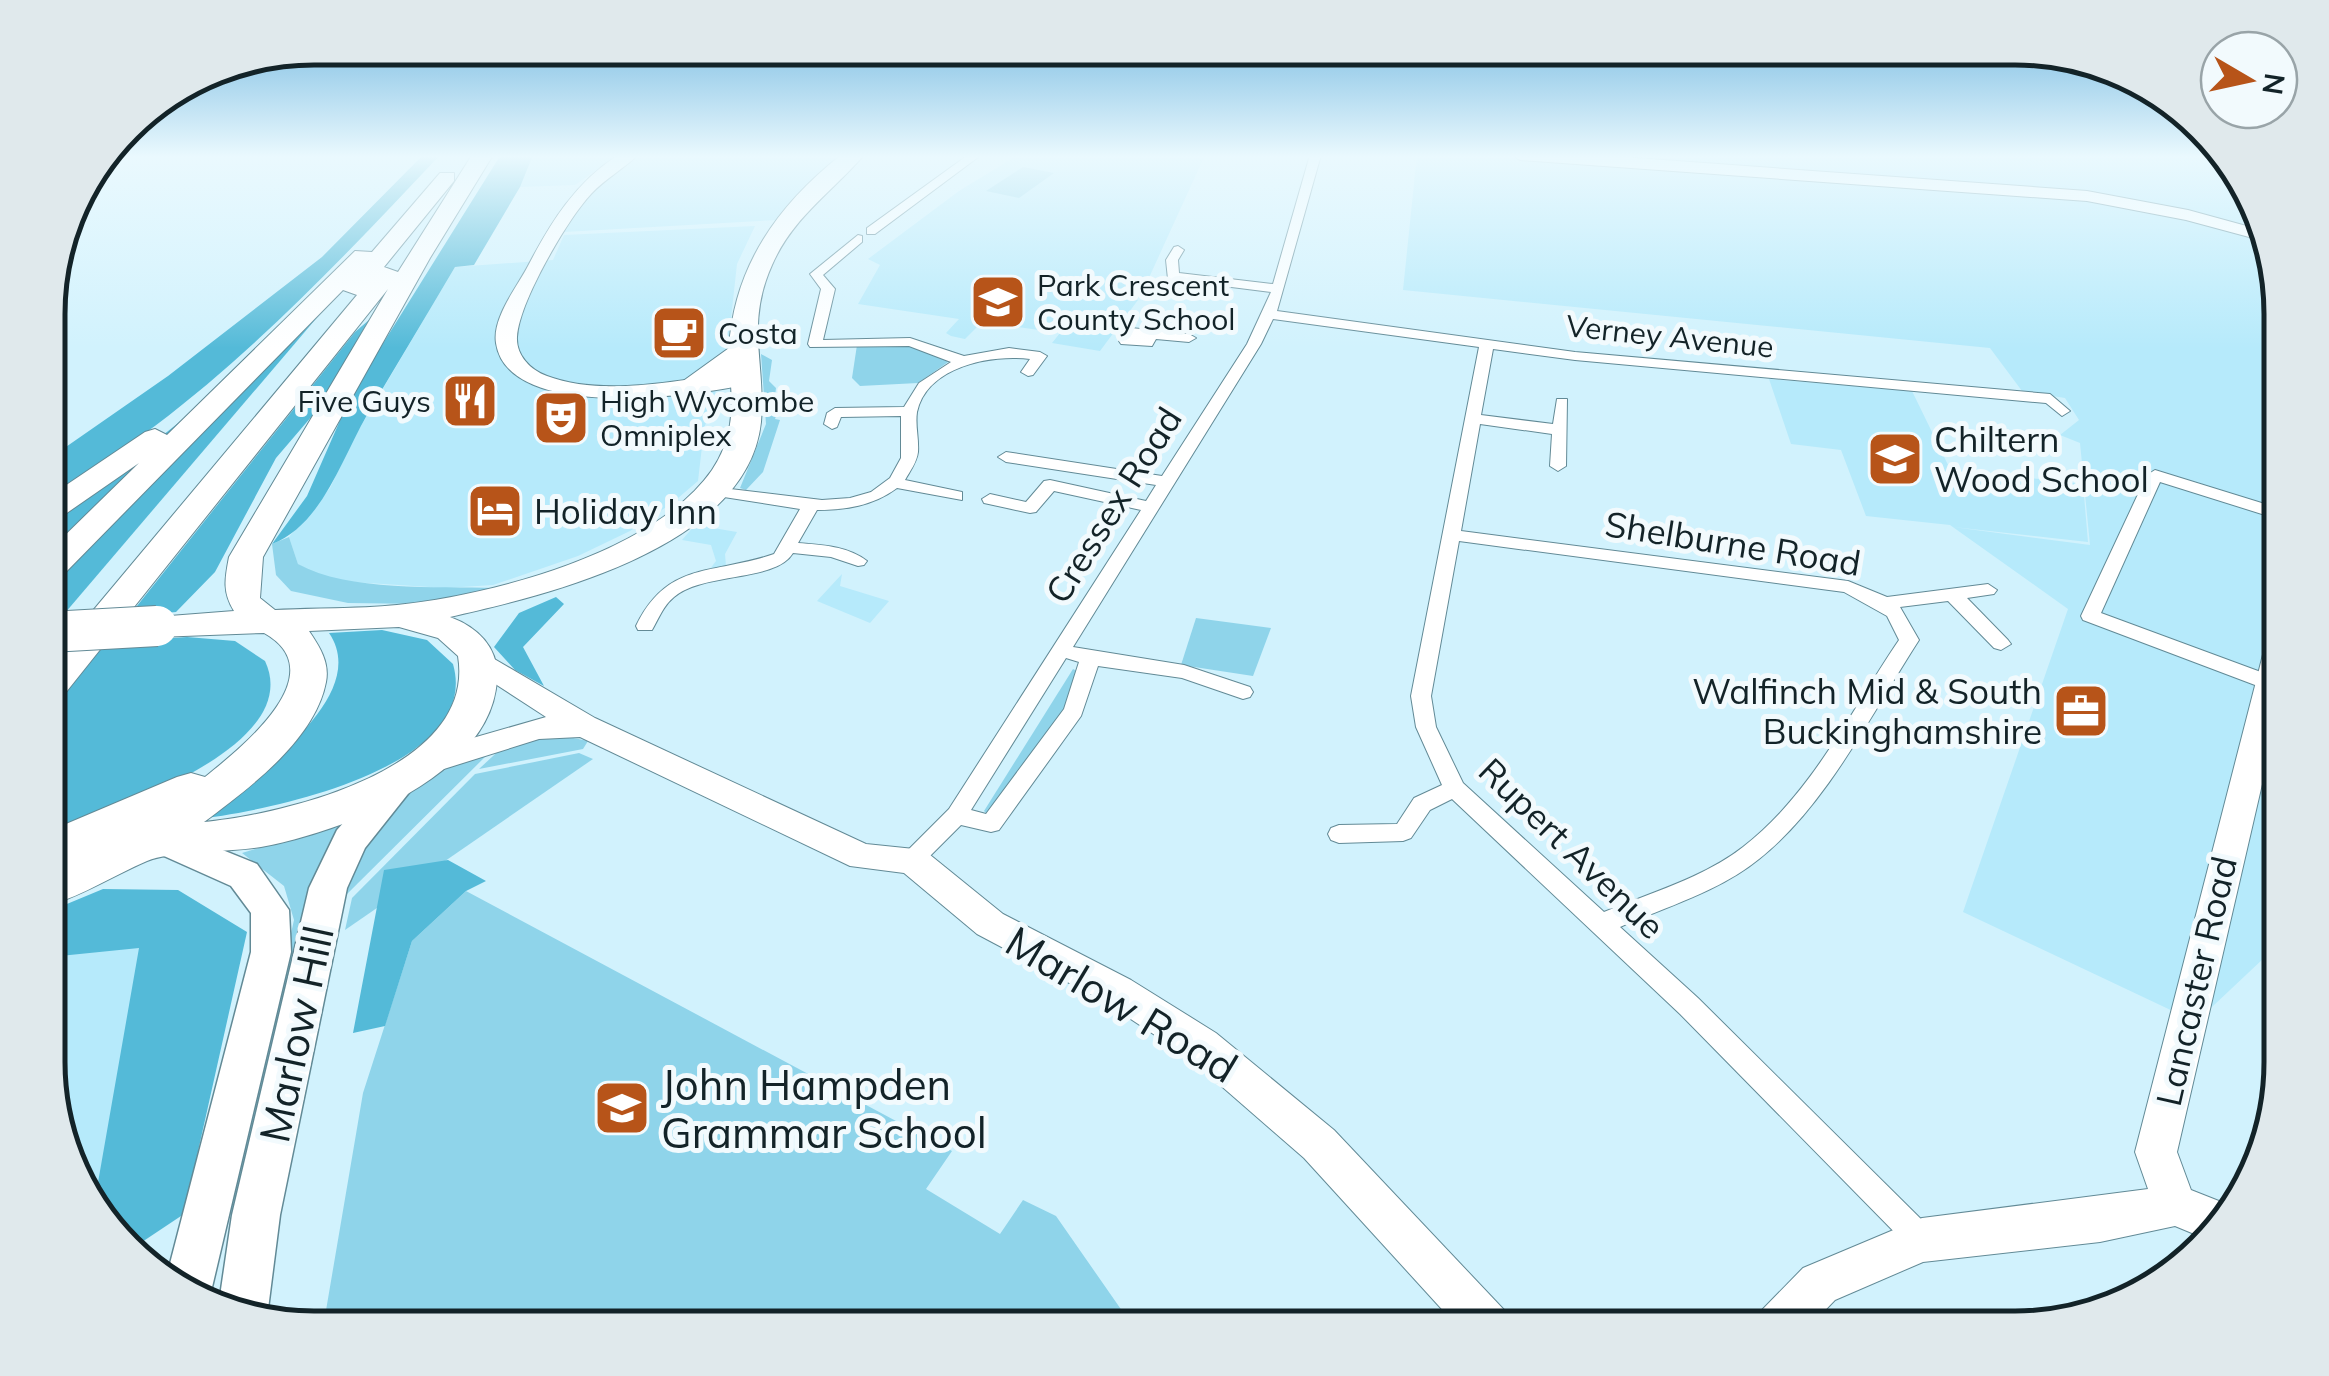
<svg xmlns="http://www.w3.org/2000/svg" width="2329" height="1376" font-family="Mulish,sans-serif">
  <rect width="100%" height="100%" fill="#d1f2fd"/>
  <g fill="#b6eafb">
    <polygon points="532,155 618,155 575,185 519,187"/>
    <polygon points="642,155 846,155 777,220 564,232 581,203 611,173"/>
    <polygon points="1018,155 1205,155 1142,293 1123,290 1120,296 1138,300 1100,351 1052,343 1060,333 982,322 965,339 951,336 946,333 959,319 858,304 880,265 868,259 959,191"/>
    <polygon points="1417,155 2221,155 2245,180 2281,296 2281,964 2264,958 2196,1022 1963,912 2068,609 1950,525 1866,516 1841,450 1791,444 1769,379 1912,391 1950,469 2083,484 2088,542 1953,527 2090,545 2080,443 2060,435 2079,420 2065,398 2022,391 1990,348 1403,290"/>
    <polygon points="755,226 737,264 727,355 704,429 698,481 671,504 630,531 578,556 493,585 445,588 352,582 321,577 298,564 289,537 330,488 355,436 455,267 553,260 564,235"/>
    <polygon points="695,525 737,532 725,554 726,566 710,569 716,561 711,545 682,540"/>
    <polygon points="842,574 840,586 889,601 870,623 817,601"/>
    <polygon points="143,895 122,1238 92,1209 50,1096 50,924"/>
  </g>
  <g fill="#8fd4ea">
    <polygon points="1023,167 1054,173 1019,198 986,191"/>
    <polygon points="857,345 913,345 951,360 918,383 860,386 852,378"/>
    <polygon points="761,354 772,360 769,381 776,388 774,404 780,404 775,419 780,420 763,472 746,490 740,488 766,424"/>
    <path d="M289 537 298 564C348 592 437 586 495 588L423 604 348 603 291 591 276 575 272 544Z"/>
    <polygon points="1196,618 1271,628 1253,676 1181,665"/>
    <polygon points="1073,669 1079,672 1067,708 987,814 984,811"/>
    <polygon points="564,736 588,741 583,749 479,769 507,743"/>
    <path d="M493 749 343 898C346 886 348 871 352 859 372 813 445 762 493 749Z"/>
    <polygon points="579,753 593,759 345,930 352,898 475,774"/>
    <polygon points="353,820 246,1211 228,1216 294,920 284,886 242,853"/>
    <polygon points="466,891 952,1151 926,1189 1000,1234 1023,1200 1056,1216 1134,1328 323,1328 363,1093 412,941"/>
  </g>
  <g fill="#54bad8">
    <path d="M423 155H440C327 275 196 415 50 494V458L168 376 322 257Z"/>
    <path d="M533 155 520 187 474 265 455 267C426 316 396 366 367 415 342 458 322 525 272 544L307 496 352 393 500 156Z"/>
    <polygon points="326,307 59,620 50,621 50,577"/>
    <polygon points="384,307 324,402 276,458 215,572 176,612 129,616 355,332"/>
    <path d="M197 408C151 461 94 500 50 554V516L118 471Z"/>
    <polygon points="556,597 564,604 523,647 544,686 515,670 494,647 519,613"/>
    <path d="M382 630 427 640 453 664C483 768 265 812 196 819 240 785 375 700 329 633Z"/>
    <path d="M187 637 235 641 265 661C306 748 106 813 50 830V712L105 643Z"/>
    <polygon points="448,860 486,881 466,891 412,941 385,1026 353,1033 384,870"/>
    <polygon points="103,889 178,890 247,932 184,1214 133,1248 93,1211 139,948 50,957 50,911"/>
  </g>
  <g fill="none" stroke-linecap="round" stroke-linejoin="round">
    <g stroke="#628a96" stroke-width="2">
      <g id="street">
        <polygon points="968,155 981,155 875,234 867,234 867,228"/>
        <path d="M1310 155H1321L1277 311 1575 352 2050 394 2070 411 2062 416 2046 403 1575 360 1493 349 1481 415 1553 424 1557 399H1567L1566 466 1558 471 1550 466 1552 434 1480 424 1461 531 1848 581 1887 597 1988 584 1997 590 1994 594 1967 598 2008 640 2011 644 2001 650 1994 648 1948 601 1900 607 1919 640C1873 711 1826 806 1759 859 1720 891 1666 907 1620 927L1698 998 1932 1230 1937 1240 1932 1250 1922 1255 1912 1250 1680 1014 1452 799 1430 810 1411 838 1403 841 1339 843 1331 840 1328 834 1331 828 1339 825 1397 824 1414 798 1442 785 1416 727 1411 696 1479 347 1273 319 1261 344 1073 647 1184 665 1250 687 1253 692 1250 697 1243 699 1182 678 1098 666 1081 716 999 830 991 832 961 825 920 866 912 869 904 866 901 860 904 854 949 809 1141 510 1054 491 1036 512 1030 513 984 503 982 499 990 494 1026 502 1044 481 1050 480 1146 501 1156 485 1006 462 998 457 1006 452 1162 476 1247 344 1271 292 1168 279 1166 260 1174 247 1178 246 1184 250 1178 260 1179 273 1273 284ZM1459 541 1844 592 1887 616 1899 640C1852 709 1811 795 1743 847 1703 878 1650 893 1604 912L1463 783 1436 727 1431 696ZM1066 658 1079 662 1064 709 986 814 971 810Z"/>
        <path d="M858 235 862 236V242L823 275 835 289 823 340 910 338 964 356 1009 348 1040 352 1047 356 1033 375 1028 376 1021 372 1030 359C992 354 927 366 917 412 915 426 919 438 918 452 917 462 910 471 905 480L962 492V500L897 488C873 506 845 510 817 510L798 543C822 545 848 546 867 561L864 565 858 566 831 557 793 553C776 582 703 572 674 597 663 606 659 618 652 630H638L636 626C668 560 714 575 774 554L800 509 711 495 703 490 705 486 822 500 850 498 871 492 890 478 901 458V416L841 417 837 427 832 429 824 424 827 413 835 408 904 407 919 383 951 362 909 346 810 347 808 344 821 289 810 274Z"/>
        <polygon points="1131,328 1189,334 1196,338 1189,342 1156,339 1152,346 1121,344 1119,341 1126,329"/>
        <polygon points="2155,470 2281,509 2281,520 2160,482 2101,613 2277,678 2280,683 2277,688 2263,688 2083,620 2081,616 2147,475"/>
      </g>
    </g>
    <g stroke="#628a96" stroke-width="2">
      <g id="secondary">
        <path d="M618 155H638C623 169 605 179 591 194 567 220 519 302 517 337 516 355 530 370 547 376 605 398 685 379 745 371L756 378 753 383C697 396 508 423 496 343 492 318 517 287 528 266 551 222 575 183 618 155Z"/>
        <polygon points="1512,155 1595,155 2087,191 2188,210 2261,230 2264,241 2186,220 2087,201 1520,160"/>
        <polygon points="2281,630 2281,702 2177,1152 2191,1190 2234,1207 2204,1238 2175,1226 2100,1242 1923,1262 1835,1300 1808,1328 1753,1328 1760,1312 1803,1268 1922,1218 2148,1189 2135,1152 2267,639"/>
        <polygon points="479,650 595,718 866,844 924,850 1003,914 1131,980 1216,1033 1334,1130 1506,1312 1513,1328 1459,1328 1304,1158 1188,1057 1105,1002 977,934 904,873 850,866 580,737 539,739 428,774 417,770 412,762 417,754 546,717 469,667 464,660 469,653"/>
      </g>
    </g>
    <g stroke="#628a96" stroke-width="3">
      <g id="primary">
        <polygon points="401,767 413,771 419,780 365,848 347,888 280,1215 268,1309 265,1315 219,1303 232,1215 309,888 337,830 389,771"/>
        <polygon points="168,828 257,864 289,910 291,952 209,1300 180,1292 166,1279 251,952 251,913 231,886 155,852 150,842 155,832"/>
      </g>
    </g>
    <g stroke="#628a96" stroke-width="2">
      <path id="highway" d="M472 155H493L430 258 263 557 260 598 275 610C315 608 356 609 397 605 492 595 654 553 712 470 732 441 734 409 730 376L693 392 679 384 729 348C734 266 778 205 841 155H864C831 193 793 217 772 265 745 325 766 364 761 422 748 547 548 595 450 617 477 627 499 647 497 679 492 777 341 832 261 847 232 852 171 851 147 861 114 875 84 895 50 905V869L62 864H50V832L62 831 66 824 177 777 191 773 205 777C241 748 336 673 264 633L157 637 144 634 139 626 144 618 234 611C222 592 225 578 229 557L388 289 63 696 50 700V662L357 295 343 290 62 576 50 579V550L139 463 61 517 50 520V496L145 432 155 429 167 435 355 251 372 252 440 173H454V181L384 267 398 272ZM399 627 438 638 458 656C477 769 285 814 204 822 248 789 315 740 326 682 330 662 319 646 309 631Z"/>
    </g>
    <use href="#street" fill="#fff" fill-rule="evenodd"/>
    <use href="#secondary" fill="#fff" fill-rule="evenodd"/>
    <use href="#primary" fill="#fff" fill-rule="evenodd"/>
    <use href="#highway" fill="#fff" fill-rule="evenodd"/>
    <g stroke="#628a96" stroke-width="42" stroke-linecap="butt">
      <polyline id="highway-bridge" points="50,632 157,626"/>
    </g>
    <use href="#highway-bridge" stroke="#fff" stroke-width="40"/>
  </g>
  <linearGradient id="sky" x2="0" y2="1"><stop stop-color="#68b2dd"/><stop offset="0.45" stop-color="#eaf9fe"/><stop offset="1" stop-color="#eaf9fe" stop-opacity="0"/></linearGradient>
  <rect width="2329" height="348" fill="url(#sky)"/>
  <defs>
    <g id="school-square" transform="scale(2.875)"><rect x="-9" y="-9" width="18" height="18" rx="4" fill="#b75419" stroke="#f2fafd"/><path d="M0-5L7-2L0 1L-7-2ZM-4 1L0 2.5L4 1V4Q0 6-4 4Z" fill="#fff"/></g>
    <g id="cafe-square" transform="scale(2.875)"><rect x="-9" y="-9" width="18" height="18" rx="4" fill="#b75419" stroke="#f2fafd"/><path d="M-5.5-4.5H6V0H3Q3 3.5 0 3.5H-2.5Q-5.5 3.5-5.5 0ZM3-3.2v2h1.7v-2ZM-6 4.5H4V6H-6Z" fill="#fff"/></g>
    <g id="restaurant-square" transform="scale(2.875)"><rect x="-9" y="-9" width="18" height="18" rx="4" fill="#b75419" stroke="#f2fafd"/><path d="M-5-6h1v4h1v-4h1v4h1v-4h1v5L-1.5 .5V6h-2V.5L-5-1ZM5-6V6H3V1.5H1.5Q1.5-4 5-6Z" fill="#fff"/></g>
    <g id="theatre-square" transform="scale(2.875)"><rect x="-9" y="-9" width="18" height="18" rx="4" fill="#b75419" stroke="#f2fafd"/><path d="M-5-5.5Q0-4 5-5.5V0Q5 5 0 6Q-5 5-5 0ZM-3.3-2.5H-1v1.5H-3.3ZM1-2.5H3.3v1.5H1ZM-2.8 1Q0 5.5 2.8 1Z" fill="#fff"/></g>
    <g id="hotel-square" transform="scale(2.875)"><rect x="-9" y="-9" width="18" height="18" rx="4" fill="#b75419" stroke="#f2fafd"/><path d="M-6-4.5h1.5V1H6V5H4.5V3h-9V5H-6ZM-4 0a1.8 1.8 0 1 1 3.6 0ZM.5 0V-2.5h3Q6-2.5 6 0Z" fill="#fff"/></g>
    <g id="office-square" transform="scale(2.875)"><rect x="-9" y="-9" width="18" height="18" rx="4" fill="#b75419" stroke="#f2fafd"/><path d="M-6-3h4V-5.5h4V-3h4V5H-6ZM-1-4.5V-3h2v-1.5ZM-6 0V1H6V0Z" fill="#fff"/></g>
  </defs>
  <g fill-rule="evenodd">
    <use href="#school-square" x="998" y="302"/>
    <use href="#cafe-square" x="679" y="333"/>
    <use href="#restaurant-square" x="470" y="401"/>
    <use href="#theatre-square" x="561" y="418"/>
    <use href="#school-square" x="1895" y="459"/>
    <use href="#hotel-square" x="495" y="511"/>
    <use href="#office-square" x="2081" y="711"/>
    <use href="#school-square" x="622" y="1108"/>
  </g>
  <g text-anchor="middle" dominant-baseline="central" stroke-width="10" stroke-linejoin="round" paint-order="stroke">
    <g font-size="30" fill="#132328" stroke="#f2fafd" text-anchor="start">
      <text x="1037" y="285">Park Crescent<tspan x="1037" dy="34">County School</tspan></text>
      <text x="718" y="333">Costa</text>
      <text x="431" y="401" text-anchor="end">Five Guys</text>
      <text x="600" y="401">High Wycombe<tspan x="600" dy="34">Omniplex</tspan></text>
    </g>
    <g font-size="30" fill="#132328" stroke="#f2fafd">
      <text transform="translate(1670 336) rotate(6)">Verney Avenue</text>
    </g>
    <g font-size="35" fill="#132328" stroke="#f2fafd" text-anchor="start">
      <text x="1934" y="439">Chiltern<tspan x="1934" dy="40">Wood School</tspan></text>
      <text x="534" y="511">Holiday Inn</text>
      <text x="2042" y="691" text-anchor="end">Walfinch Mid &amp; South<tspan x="2042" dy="40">Buckinghamshire</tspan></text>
    </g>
    <g font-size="35" fill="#132328" stroke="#f2fafd">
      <text transform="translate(1113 505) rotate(-58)">Cressex Road</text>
      <text transform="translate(1733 543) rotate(9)">Shelburne Road</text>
      <text transform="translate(1572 848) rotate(44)">Rupert Avenue</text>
      <text transform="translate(2196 981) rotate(-77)">Lancaster Road</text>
    </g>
    <g font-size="42" fill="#132328" stroke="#f2fafd">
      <text transform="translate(1122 1004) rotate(31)">Marlow Road</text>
      <text transform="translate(296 1034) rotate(-78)">Marlow Hill</text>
    </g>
    <g font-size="42" fill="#132328" stroke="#f2fafd" text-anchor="start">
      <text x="661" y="1084">John Hampden<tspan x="661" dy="48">Grammar School</tspan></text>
    </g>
  </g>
  <path d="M0 0H2329V1376H0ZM314 65H2015A249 249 0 0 1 2264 314V1062A249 249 0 0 1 2015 1311H314A249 249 0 0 1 65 1062V314A249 249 0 0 1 314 65Z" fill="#e0e9ec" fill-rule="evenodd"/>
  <path fill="none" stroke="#132328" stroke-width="5" d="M314 65H2015A249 249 0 0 1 2264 314V1062A249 249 0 0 1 2015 1311H314A249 249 0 0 1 65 1062V314A249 249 0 0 1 314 65Z"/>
  <g transform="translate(2249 80) rotate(99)"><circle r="48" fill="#f2fafd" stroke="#99a4a8" stroke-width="2.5"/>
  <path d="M0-8L18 38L0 25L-18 38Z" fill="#b75419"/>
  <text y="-15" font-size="28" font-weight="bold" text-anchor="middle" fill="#132328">N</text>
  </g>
</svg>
